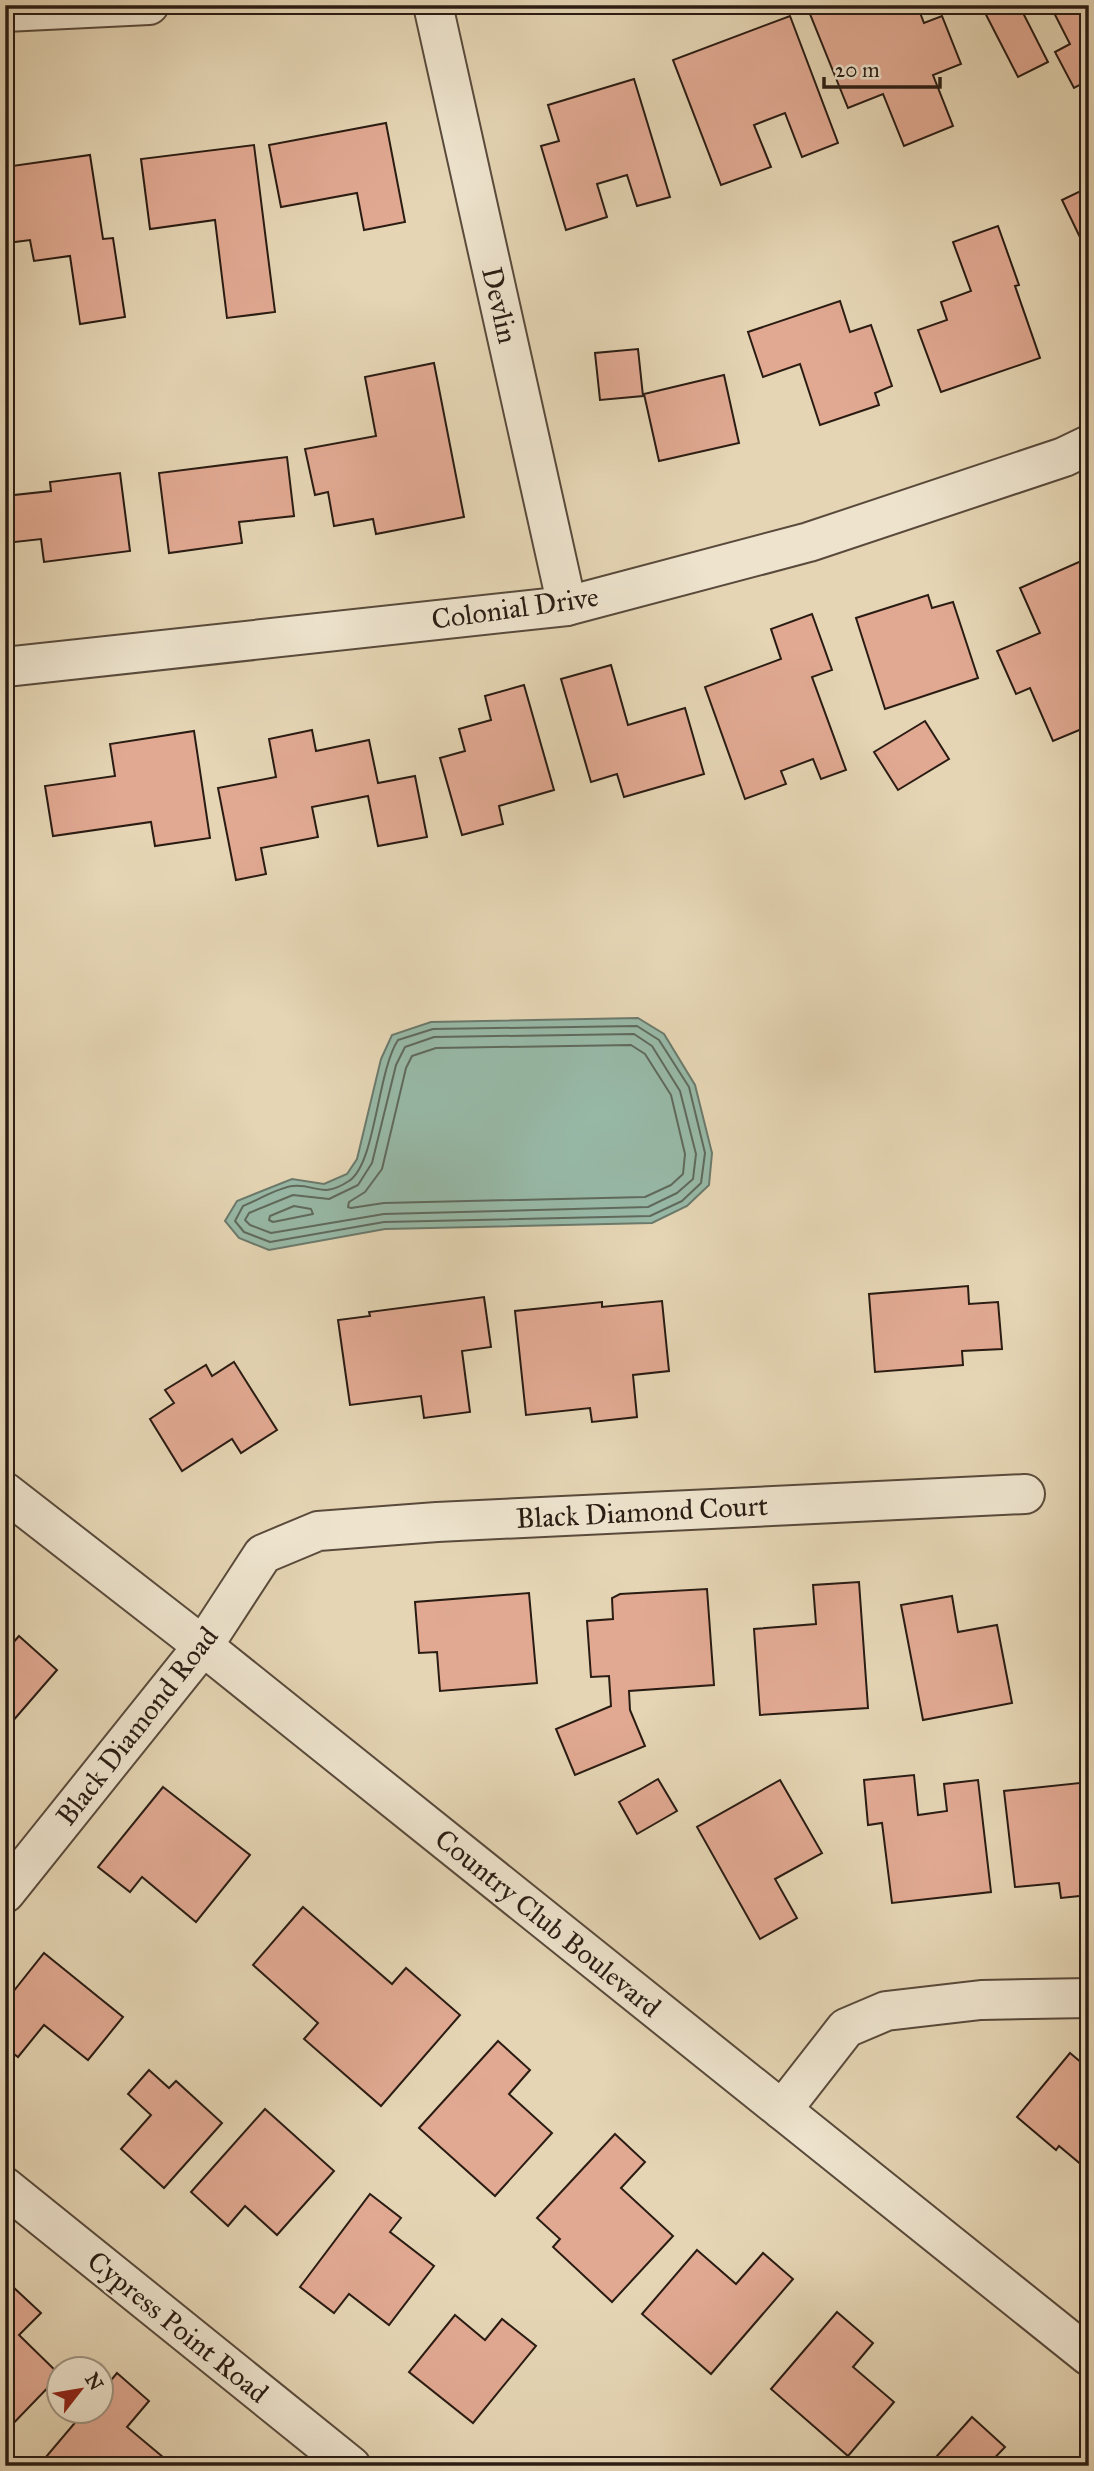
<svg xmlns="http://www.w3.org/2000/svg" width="1094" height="2471" font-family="'IM FELL Great Primer',serif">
  <rect width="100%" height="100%" fill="#e5d5b4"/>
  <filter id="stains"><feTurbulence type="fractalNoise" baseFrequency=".00286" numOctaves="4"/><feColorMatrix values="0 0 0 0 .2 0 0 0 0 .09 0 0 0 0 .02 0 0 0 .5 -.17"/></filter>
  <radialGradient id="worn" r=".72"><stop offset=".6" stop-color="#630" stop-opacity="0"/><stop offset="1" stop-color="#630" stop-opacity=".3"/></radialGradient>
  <polygon fill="#97b9a7" stroke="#6b7a6c" stroke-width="2" points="638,1018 664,1034 695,1085 712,1153 709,1185 687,1206 652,1223 385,1229 269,1250 239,1238 225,1221 237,1201 292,1179 324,1184 347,1174 357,1159 381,1059 392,1035 431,1022"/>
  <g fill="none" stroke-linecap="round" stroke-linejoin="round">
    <g stroke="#606a5d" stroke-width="2">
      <path d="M637 1026 659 1040 689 1087 705 1153 701 1183 682 1201 650 1216 384 1222 270 1242 244 1232 235 1221 243 1206C256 1201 279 1187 293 1186 317 1184 321 1199 349 1181 376 1163 377 1072 398 1040L433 1029Z"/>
      <polygon points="634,1034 652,1046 680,1091 696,1154 693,1179 677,1193 648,1207 384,1214 271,1233 250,1225 245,1220 249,1213 293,1195 329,1199 358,1185 372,1163 396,1065 405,1047 434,1037"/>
      <polygon points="631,1045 645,1054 671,1095 685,1154 683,1174 671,1185 645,1197 384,1203 351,1208 348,1207 349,1202 365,1192 382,1169 406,1068 412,1056 436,1048"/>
      <polygon points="294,1206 311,1209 313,1214 273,1222 269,1220 270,1216"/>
    </g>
  </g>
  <g fill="#e1a992" stroke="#2a1c13" stroke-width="2">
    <polygon points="832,5 917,5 924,23 942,16 961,64 933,75 953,126 904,146 883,94 848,108 810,14"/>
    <polygon points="981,5 1019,5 1048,62 1018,77"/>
    <polygon points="1050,5 1089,5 1089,80 1074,88 1055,52 1070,44"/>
    <polygon points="790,16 838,143 802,157 785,113 754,125 771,167 721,185 673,60"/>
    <polygon points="634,79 670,197 637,206 627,175 597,184 607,217 566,230 541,146 559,141 548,105"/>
    <polygon points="386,123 405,222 364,230 357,193 281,207 269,145"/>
    <polygon points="254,145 275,312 227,318 215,220 150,229 141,159"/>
    <polygon points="90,155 103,239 113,238 125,317 80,324 70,256 34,261 30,240 7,243 5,167"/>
    <polygon points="1089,187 1089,256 1062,200"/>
    <polygon points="998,226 1019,285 1015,286 1040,358 941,392 918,330 947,320 941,302 971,291 953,242"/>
    <polygon points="840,301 850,332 871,325 892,386 875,393 879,405 820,425 800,364 763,377 748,332"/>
    <polygon points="638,349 643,396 600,400 595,353"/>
    <polygon points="434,363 464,517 376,534 373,519 334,526 328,492 315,495 305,449 376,436 365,377"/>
    <polygon points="724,375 739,443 659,461 644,394"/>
    <polygon points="287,457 294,516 239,522 242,543 169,553 159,473"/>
    <polygon points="120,473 130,551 44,562 41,539 6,543 5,496 51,491 50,482"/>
    <polygon points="1088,558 1089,726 1053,741 1030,688 1016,694 997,651 1040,633 1020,588"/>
    <polygon points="928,595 932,608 953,602 978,678 885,709 856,618"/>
    <polygon points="812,614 832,670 812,677 846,770 821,779 813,759 781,771 786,784 745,799 705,687 781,659 771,629"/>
    <polygon points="611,665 628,725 685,708 704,774 624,797 617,774 591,782 561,679"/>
    <polygon points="524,685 554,790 499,806 503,824 462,835 440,758 465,751 459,729 491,720 485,696"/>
    <polygon points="925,721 949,759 898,790 874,752"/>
    <polygon points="312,730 316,751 369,740 378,783 415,776 427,837 378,846 368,796 312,807 318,837 261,848 266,874 236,880 218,788 276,777 269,739"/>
    <polygon points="194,731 210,838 155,846 151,822 53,836 45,786 115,776 110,744"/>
    <polygon points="968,1286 969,1304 998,1302 1002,1349 962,1351 963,1365 875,1372 869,1294"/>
    <polygon points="484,1297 491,1347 462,1351 470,1412 424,1418 421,1396 350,1405 338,1320 370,1316 369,1312"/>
    <polygon points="662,1301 669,1371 633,1375 637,1417 592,1422 590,1408 526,1415 515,1311 602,1302 602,1307"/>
    <polygon points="234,1362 277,1430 241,1453 232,1439 182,1471 150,1419 174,1403 165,1390 206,1365 212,1376"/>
    <polygon points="859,1582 868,1708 760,1715 754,1629 816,1624 813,1585"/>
    <polygon points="707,1589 714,1685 629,1691 630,1710 645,1746 575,1775 556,1729 611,1706 609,1676 591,1677 587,1621 613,1619 612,1598 620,1594"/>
    <polygon points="529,1593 537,1683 440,1691 437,1652 419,1653 415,1602"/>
    <polygon points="952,1596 958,1632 997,1625 1012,1703 923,1720 901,1605"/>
    <polygon points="19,1636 57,1670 5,1730 5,1652"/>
    <polygon points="914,1775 918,1815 947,1811 944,1784 978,1780 991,1892 892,1903 882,1823 868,1825 864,1780"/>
    <polygon points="658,1779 677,1811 637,1834 619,1802"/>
    <polygon points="780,1780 822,1853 775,1879 797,1918 760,1939 697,1827"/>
    <polygon points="1089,1782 1089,1895 1061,1898 1059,1883 1015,1887 1004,1791"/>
    <polygon points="163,1787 250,1855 196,1922 142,1877 130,1892 98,1867"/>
    <polygon points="303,1907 392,1984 406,1968 460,2015 381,2106 304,2039 318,2023 253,1965"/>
    <polygon points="44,1953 123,2017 88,2060 44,2025 18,2057 5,2047 5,2002"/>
    <polygon points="498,2041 530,2070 509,2094 552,2133 495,2196 419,2128"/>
    <polygon points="1070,2053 1089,2069 1089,2171 1059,2146 1056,2150 1017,2117"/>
    <polygon points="149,2070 169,2088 176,2081 222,2123 164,2188 121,2149 151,2115 128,2094"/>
    <polygon points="265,2109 334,2171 277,2235 245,2206 228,2226 191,2192"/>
    <polygon points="615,2134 645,2162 621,2188 673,2236 612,2302 553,2247 560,2239 537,2218"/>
    <polygon points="370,2194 401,2218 390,2232 434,2266 389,2325 349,2294 334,2313 300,2287"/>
    <polygon points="697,2250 736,2284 763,2253 793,2279 711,2374 642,2314"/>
    <polygon points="12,2286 41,2313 19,2335 60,2375 5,2432 5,2294"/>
    <polygon points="837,2312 873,2343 853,2367 894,2402 848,2456 771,2389"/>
    <polygon points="455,2315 485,2340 502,2319 536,2346 473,2423 409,2372"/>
    <polygon points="117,2373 149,2401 127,2427 170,2463 168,2466 42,2466 40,2464 84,2412 102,2412 102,2391"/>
    <polygon points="972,2417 1005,2447 987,2466 928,2466"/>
  </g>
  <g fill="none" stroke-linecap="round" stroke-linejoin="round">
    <g stroke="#594a3b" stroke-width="42">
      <g id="minor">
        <polyline points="433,5 567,606"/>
        <polyline points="5,12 149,5"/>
        <polyline points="5,667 567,606 809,542 1064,457 1089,445"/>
        <polyline points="5,1492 203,1646 1089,2356"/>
        <polyline points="5,1893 203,1646 263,1554 318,1531 437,1522 1025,1494"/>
        <polyline points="782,2110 846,2028 886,2011 981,2000 1089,1998"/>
        <polyline points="5,2187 351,2466"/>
      </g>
    </g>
    <use href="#minor" stroke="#eee4ce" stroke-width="38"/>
  </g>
  <g text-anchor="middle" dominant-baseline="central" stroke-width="5" stroke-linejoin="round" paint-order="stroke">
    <g font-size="28" fill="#2a1c13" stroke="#eee4ce">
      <text transform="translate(500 305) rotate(77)">Devlin</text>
      <text transform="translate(515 608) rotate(-8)">Colonial Drive</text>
      <text transform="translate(642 1512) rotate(-3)">Black Diamond Court</text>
      <text transform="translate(137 1726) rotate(-52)">Black Diamond Road</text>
      <text transform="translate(548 1923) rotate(39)">Country Club Boulevard</text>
      <text transform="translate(178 2327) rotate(39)">Cypress Point Road</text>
    </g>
  </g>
  <rect width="1094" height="2471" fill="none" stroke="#e5d5b4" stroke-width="28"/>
  <rect x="7" y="7" width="1080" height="2457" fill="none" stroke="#2a1c13" stroke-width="3.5"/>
  <rect x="14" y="14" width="1066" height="2443" fill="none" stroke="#2a1c13" stroke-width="2"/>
  <g transform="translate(80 2390) rotate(59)"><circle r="33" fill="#eee4ce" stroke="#a09483" stroke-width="2"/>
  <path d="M0-5L12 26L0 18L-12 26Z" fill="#8f2418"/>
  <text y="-10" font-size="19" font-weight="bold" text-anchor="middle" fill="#2a1c13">N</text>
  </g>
  <path d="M824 77v10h116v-10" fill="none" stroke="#2a1c13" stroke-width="3.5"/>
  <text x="835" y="77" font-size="21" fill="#2a1c13" stroke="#eee4ce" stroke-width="5" paint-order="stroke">20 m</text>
  <rect width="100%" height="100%" filter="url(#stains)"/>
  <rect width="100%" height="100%" fill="url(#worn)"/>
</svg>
